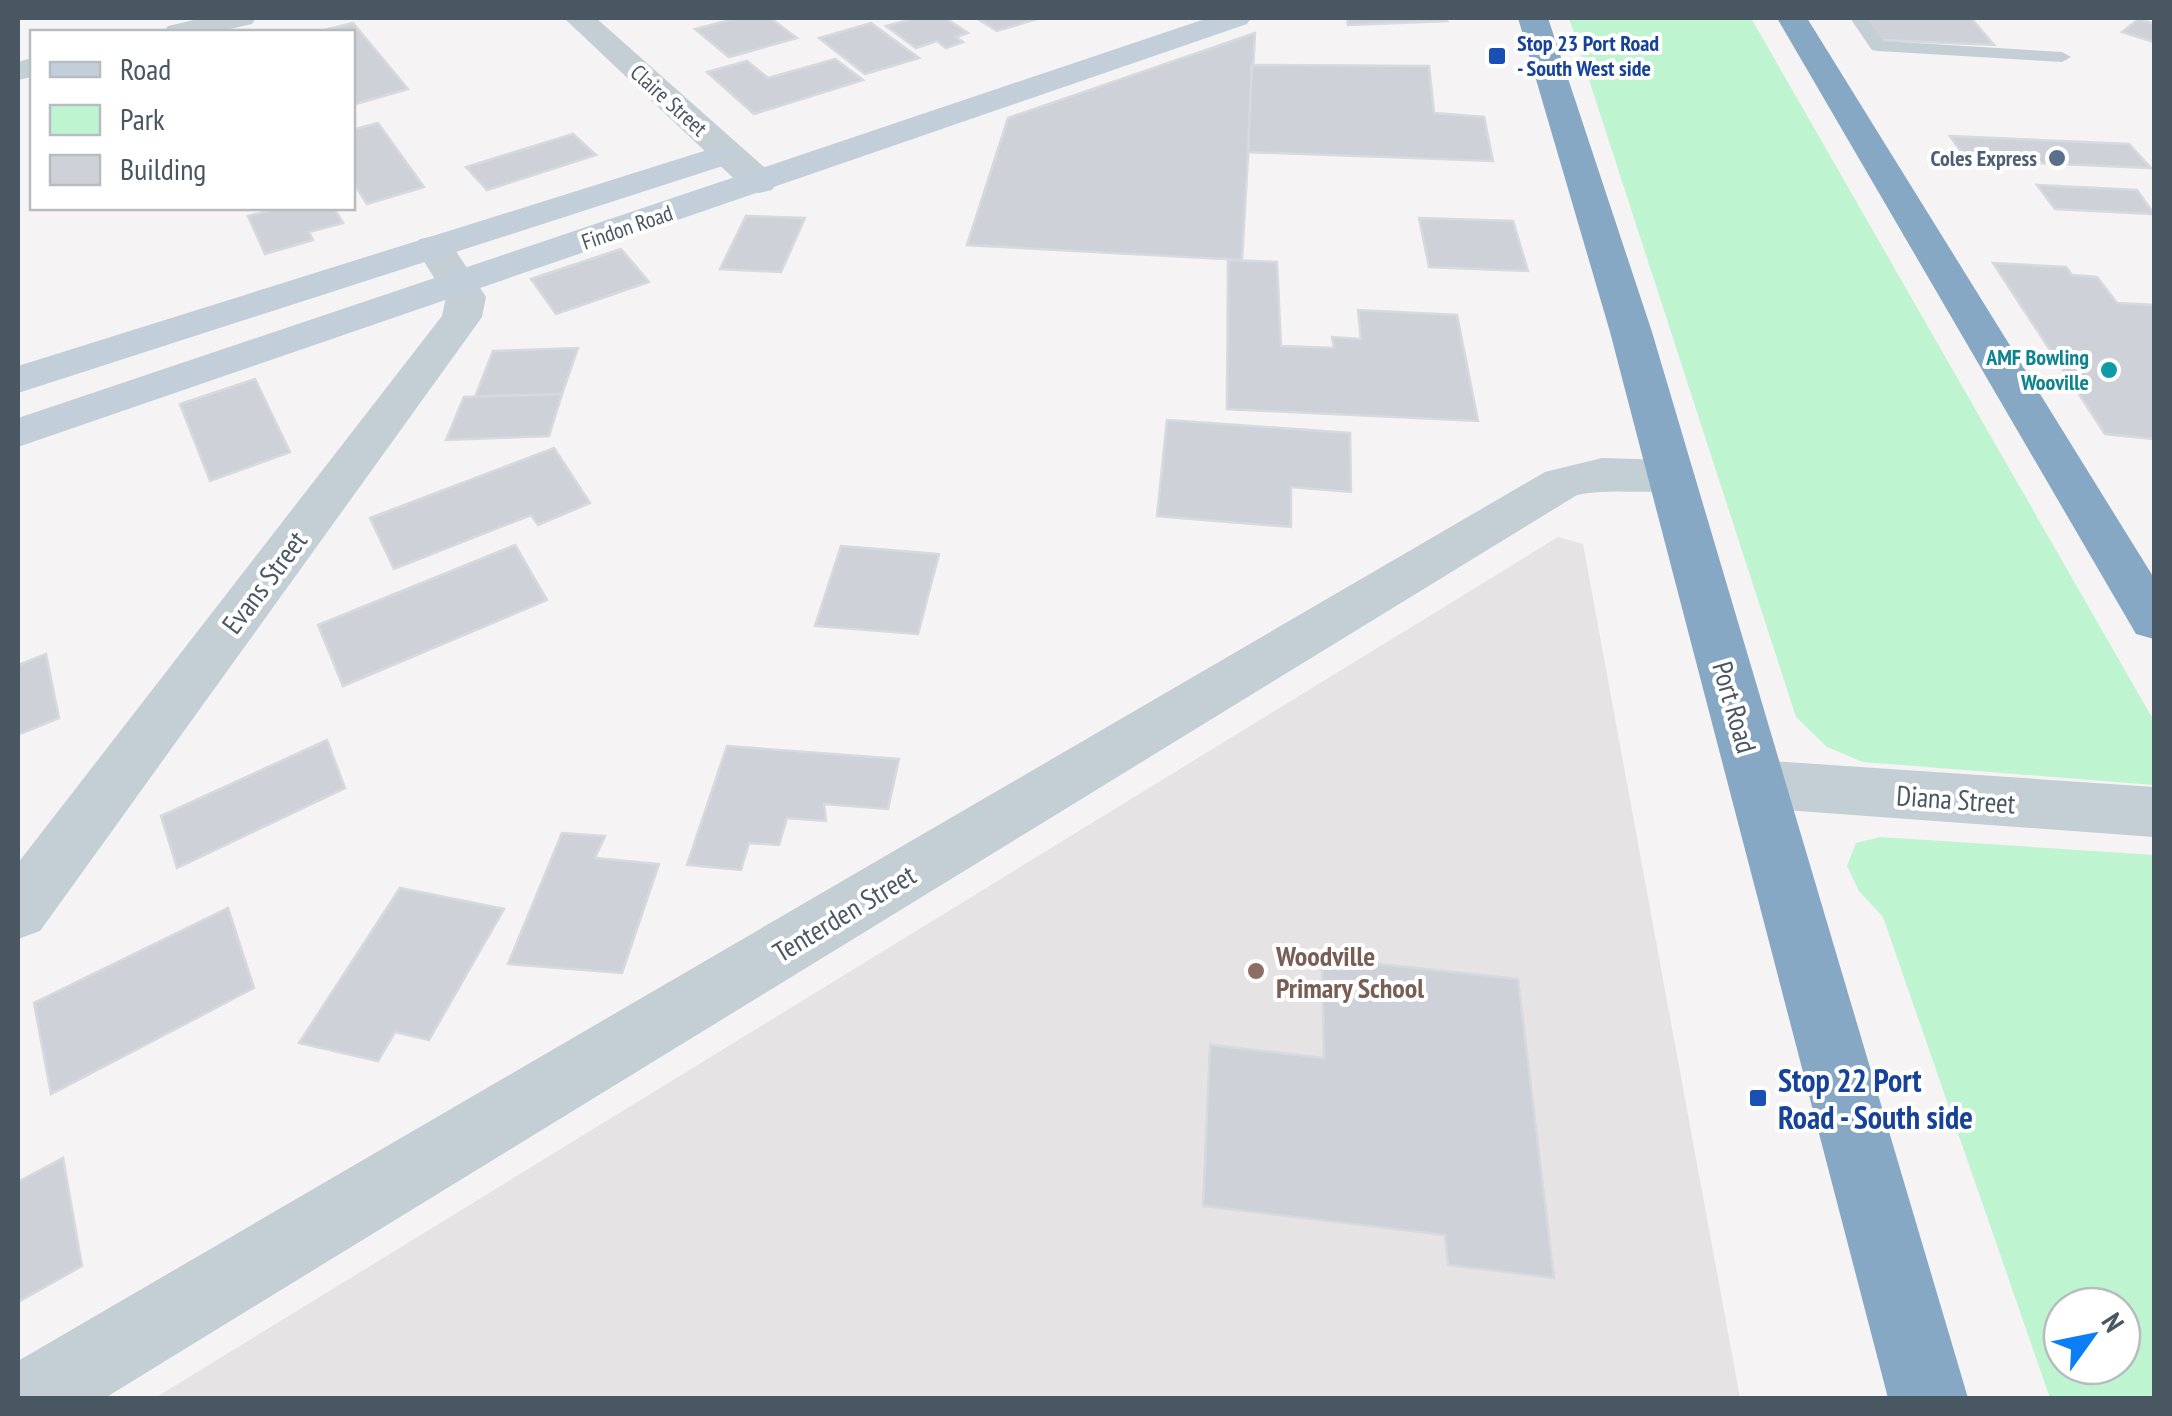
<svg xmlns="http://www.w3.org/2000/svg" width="2172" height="1416" font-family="'PT Sans Narrow',sans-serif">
  <rect width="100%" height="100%" fill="#f5f3f3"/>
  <polygon fill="#e6e3e5" points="1558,537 1583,544 1740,1398 155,1398"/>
  <g fill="#bff4d1" fill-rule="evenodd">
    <polygon points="1569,18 1751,18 2154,721 2154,785 1863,762 1827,747 1796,717"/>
    <path d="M1880 837 2154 855V1398H2050L1883 917 1859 891 1847 866 1856 843ZM2062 1306H2122V1366H2062Z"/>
  </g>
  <g fill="#ced2d8" stroke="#d6d9de" stroke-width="2.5">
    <polygon points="737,18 770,18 797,38 729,57 695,29"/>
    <polygon points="916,18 945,18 968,33 956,37 963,42 946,48 937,41 916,48 886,26"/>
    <polygon points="976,18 1040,18 997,31"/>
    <polygon points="1347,18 1445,18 1447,21 1348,25"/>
    <polygon points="1862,18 1971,18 1994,45 1879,40"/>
    <polygon points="2139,19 2154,24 2154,42 2122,32"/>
    <polygon points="353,23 408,89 352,105 352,32 316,32"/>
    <polygon points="871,23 919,58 865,74 819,38"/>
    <polygon points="1255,33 1242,260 967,245 1008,118"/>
    <polygon points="835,59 863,80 754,114 707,72 747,61 768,78"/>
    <polygon points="1252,65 1429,66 1434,113 1484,117 1493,161 1248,152"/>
    <polygon points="378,123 424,187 367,204 352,181 352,130"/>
    <polygon points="573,134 596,155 487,190 466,167"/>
    <polygon points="1950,136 2129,144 2151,168 1967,160"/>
    <polygon points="2037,185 2137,190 2154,214 2055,209"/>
    <polygon points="280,208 334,208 343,223 309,232 313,240 265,254 248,216"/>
    <polygon points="746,216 805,218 781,272 720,269"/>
    <polygon points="1419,218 1513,221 1528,271 1429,267"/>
    <polygon points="621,249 649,282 556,314 531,279"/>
    <polygon points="1228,260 1277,262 1281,346 1334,348 1332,337 1361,339 1358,310 1457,315 1478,421 1227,409"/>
    <polygon points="1993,263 2066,267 2072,275 2097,277 2117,303 2154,305 2154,439 2105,434"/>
    <polygon points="578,348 562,394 475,397 493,351"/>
    <polygon points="255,379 290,452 210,481 180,404"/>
    <polygon points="562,394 549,436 446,440 464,397"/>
    <polygon points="1167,420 1350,433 1351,492 1291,487 1291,527 1157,516"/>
    <polygon points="554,448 590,503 538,525 531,515 394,569 370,518"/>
    <polygon points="515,545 547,600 343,686 318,625"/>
    <polygon points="841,546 939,554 918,634 815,626"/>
    <polygon points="46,654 59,718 18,735 18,665"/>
    <polygon points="327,740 345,788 177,868 161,816"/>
    <polygon points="727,746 899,759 888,809 824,804 826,821 787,818 779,845 749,843 741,870 687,865"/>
    <polygon points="562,833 605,836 595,858 659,864 622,973 508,964"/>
    <polygon points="400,888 504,909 429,1040 395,1032 378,1061 299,1043"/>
    <polygon points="228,908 254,988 51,1094 34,1003"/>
    <polygon points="1322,958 1518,979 1554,1278 1448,1265 1445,1235 1203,1206 1210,1045 1324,1058"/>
    <polygon points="63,1158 82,1266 18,1302 18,1182"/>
  </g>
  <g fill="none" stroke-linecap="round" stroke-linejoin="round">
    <polygon fill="#c3ced5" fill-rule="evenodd" points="1850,18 1866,18 1883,41 2062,52 2071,57 2062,62 1878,51 1872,50"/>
    <g fill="#c3ced5" fill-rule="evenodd">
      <polygon points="203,18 256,18 252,24 217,32 164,32 168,26"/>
      <polygon points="564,18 596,18 772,174 777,182 772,190 759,193 746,190"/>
      <polygon points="32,58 32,77 18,80 18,62"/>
      <polygon points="434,236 448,239 486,297 482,317 40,931 18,939 18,863 442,316 446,297 415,247 420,239"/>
      <path d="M1602 458 1672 460 1688 465 1695 476 1688 487C1652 497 1614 487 1577 495L105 1398H18V1361L1545 472Z"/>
      <polygon points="1757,760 2154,787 2154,837 1757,808 1737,801 1728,784 1737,767"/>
    </g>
    <g fill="#c2cfda" fill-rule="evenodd">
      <polygon points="1208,18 1251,18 1247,24 18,447 18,418"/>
      <polygon points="720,146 732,149 737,156 732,163 18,393 18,366"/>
    </g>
    <g fill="#87a8c4" fill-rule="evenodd">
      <polygon points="1518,18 1548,18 1652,332 1968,1398 1888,1398 1610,332"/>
      <polygon points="1777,18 1807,18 2154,578 2154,639 2136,634"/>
    </g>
  </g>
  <g fill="#1a4fb4" stroke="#fff" stroke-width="4">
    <rect x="1487" y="46" width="20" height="20" rx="5"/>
    <rect x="1748" y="1088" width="20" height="20" rx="5"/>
  </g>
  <circle fill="#5c6f8a" stroke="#fff" stroke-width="4" cx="2057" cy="158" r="10"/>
  <circle fill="#0f9aa8" stroke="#fff" stroke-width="4" cx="2109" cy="370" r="10"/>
  <circle fill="#8d6e63" stroke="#fff" stroke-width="4" cx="1256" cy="971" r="10"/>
  <g text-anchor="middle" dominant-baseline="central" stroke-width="8" stroke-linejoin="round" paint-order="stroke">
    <g font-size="22" font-weight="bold" fill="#164399" stroke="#fff" text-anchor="start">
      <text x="1517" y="43">Stop 23 Port Road<tspan x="1517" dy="25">- South West side</tspan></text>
    </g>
    <g font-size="22" fill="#485762" stroke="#fff">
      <text transform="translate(669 100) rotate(42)">Claire Street</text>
      <text transform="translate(627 227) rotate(-19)">Findon Road</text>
    </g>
    <g font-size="22" font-weight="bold" fill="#4e5e75" stroke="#fff" text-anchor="end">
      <text x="2037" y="158">Coles Express</text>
    </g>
    <g font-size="22" font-weight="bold" fill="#0d838f" stroke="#fff" text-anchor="end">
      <text x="2089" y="357">AMF Bowling<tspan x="2089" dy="25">Wooville</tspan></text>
    </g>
    <g font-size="28" fill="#485762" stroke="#fff">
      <text transform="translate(264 582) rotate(-53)">Evans Street</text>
      <text transform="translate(1735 707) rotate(74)">Port Road</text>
      <text transform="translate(1956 799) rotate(4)">Diana Street</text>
      <text transform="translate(844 913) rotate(-31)">Tenterden Street</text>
    </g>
    <g font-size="28" font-weight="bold" fill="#785e54" stroke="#fff" text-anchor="start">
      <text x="1276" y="955">Woodville<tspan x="1276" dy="32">Primary School</tspan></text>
    </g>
    <g font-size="32" font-weight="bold" fill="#164399" stroke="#fff" text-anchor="start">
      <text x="1778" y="1080">Stop 22 Port<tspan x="1778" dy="37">Road - South side</tspan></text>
    </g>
  </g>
  <rect width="2172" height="1416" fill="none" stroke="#485762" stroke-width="40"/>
  <rect x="30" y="30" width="325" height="180" fill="#ffffff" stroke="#b6bcc0" stroke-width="2.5"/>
  <rect x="50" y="62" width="50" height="15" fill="#c2cfda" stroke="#b6bcc0" stroke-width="2.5"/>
  <text x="120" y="80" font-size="30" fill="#485762">Road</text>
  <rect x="50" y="105" width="50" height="30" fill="#bff4d1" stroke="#b6bcc0" stroke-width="2.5"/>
  <text x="120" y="130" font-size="30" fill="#485762">Park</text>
  <rect x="50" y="155" width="50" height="30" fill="#ced2d8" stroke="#b6bcc0" stroke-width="2.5"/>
  <text x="120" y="180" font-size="30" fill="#485762">Building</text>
  <g transform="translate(2092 1336) rotate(57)"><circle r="48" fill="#ffffff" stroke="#b6bcc0" stroke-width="2.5"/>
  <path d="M0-8L18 38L0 25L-18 38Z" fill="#0b7df6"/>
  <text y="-15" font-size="28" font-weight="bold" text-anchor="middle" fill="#485762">N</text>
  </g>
</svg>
